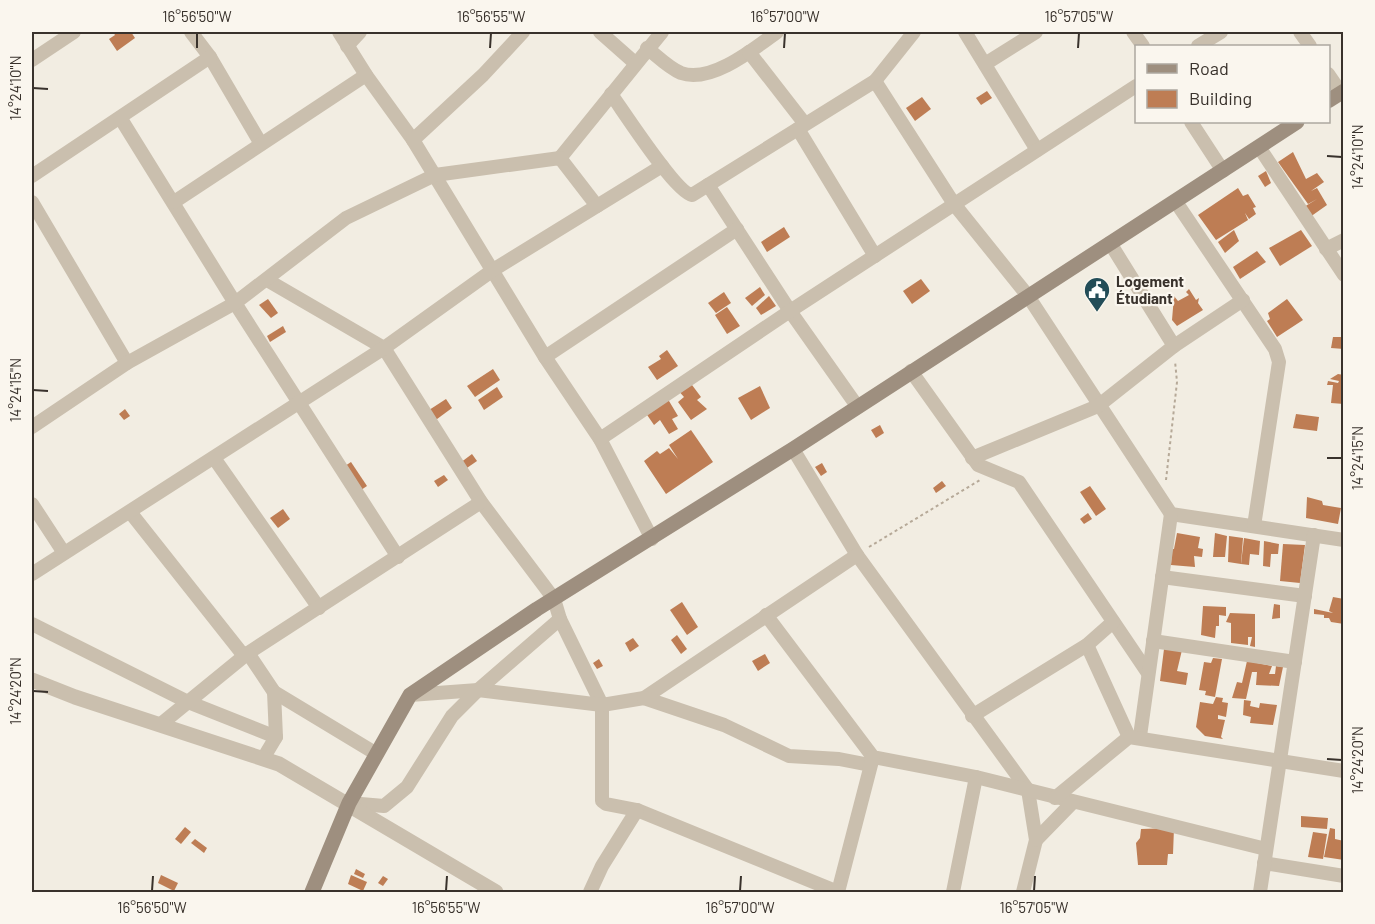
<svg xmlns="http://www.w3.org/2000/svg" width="1375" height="924" font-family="Barlow,sans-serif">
  <rect width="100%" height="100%" fill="#f2ede2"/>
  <g fill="#be7d54">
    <polygon points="113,32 131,32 135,38 117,51 109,39 115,35"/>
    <polygon points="987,91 992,98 981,105 976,98"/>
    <polygon points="922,97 931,109 915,121 906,108"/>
    <polygon points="1293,152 1306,179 1317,173 1324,182 1311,191 1317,188 1327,205 1310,217 1304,207 1317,199 1308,204 1278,162"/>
    <polygon points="1266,171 1271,183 1265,187 1258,176"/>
    <polygon points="1238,188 1243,196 1248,194 1256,207 1253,208 1256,214 1249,219 1245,213 1248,220 1216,240 1198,215"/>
    <polygon points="784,227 790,237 767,252 761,242"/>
    <polygon points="1234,230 1239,241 1225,253 1218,242"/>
    <polygon points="1301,230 1312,246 1280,266 1269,248"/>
    <polygon points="1257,251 1266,262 1240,279 1233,267"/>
    <polygon points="921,279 930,291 912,304 903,291"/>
    <polygon points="760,287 765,295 752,306 745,298"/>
    <polygon points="1189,289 1196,300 1199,298 1198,303 1203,310 1177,326 1172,320 1174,296 1178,301 1189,295 1186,292"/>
    <polygon points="724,292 731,303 716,313 708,303"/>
    <polygon points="769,296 776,306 761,315 756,308"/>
    <polygon points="268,299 278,313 271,318 259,305"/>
    <polygon points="1287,299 1303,320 1277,337 1267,321 1270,319 1268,313"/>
    <polygon points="727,307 740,326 727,334 715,315"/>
    <polygon points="283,326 286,332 270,342 267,336"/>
    <polygon points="1333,337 1344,337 1344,349 1331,348"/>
    <polygon points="667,350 678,366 657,380 648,367 661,359 659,356"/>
    <polygon points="493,369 500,380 475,397 467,386"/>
    <polygon points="1338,374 1344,375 1344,404 1331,403 1333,385 1327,385 1328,381 1338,383 1339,381 1330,379"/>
    <polygon points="689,381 701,397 697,400 707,409 691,420 678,402 684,397 676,388"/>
    <polygon points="760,386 770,408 751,420 738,398"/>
    <polygon points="497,387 503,397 484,410 478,400"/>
    <polygon points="666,396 678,416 672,419 678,429 669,434 660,420 654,425 643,409"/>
    <polygon points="446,399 452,408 433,422 426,412"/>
    <polygon points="125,409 130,416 124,420 119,414"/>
    <polygon points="1296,414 1319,417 1317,431 1293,428"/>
    <polygon points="880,425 884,433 876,438 871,430"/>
    <polygon points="691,430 713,462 666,494 644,461 657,451 660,454 669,448 678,459 669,445"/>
    <polygon points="472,454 477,461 464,470 460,463"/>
    <polygon points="351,462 367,486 358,492 342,468"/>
    <polygon points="822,463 827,472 821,476 815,467"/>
    <polygon points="444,475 448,480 438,487 434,481"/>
    <polygon points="942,481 946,486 936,493 933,488"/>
    <polygon points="1090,486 1106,509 1096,516 1080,492"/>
    <polygon points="1307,497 1322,501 1323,505 1341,508 1338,524 1306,518"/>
    <polygon points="283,509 290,519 278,528 270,518"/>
    <polygon points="1088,513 1092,519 1084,524 1080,519"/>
    <polygon points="1177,533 1200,537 1198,548 1203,549 1202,557 1194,556 1195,567 1171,565 1172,549 1174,549"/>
    <polygon points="1215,533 1227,536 1225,557 1213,557"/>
    <polygon points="1229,536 1243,538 1241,564 1228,562"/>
    <polygon points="1244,538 1260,541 1259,555 1250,554 1249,565 1241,564"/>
    <polygon points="1264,541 1279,544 1278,554 1271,554 1270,567 1263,566"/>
    <polygon points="1283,544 1305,545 1300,583 1280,581"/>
    <polygon points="1333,597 1344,599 1344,624 1331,622 1329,618 1324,618 1324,615 1314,614 1314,609 1333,613 1329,611"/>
    <polygon points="682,602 698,627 687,635 670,610"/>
    <polygon points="1274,604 1280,605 1280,618 1272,619"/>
    <polygon points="1203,606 1226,607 1226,616 1219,615 1219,626 1216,626 1215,638 1201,635"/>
    <polygon points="1230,613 1255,614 1255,647 1250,646 1252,637 1248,637 1248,645 1231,643 1231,623 1226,622"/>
    <polygon points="677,635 687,649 681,654 671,640"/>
    <polygon points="633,638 639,646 630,652 625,643"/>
    <polygon points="1164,649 1182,650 1177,671 1188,673 1186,685 1160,681"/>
    <polygon points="765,654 770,663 758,671 752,661"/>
    <polygon points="1213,658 1222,659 1215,697 1205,695 1206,691 1199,690 1204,662 1211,663"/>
    <polygon points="599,659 603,666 597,669 593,663"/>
    <polygon points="1247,661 1272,666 1269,674 1275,674 1276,666 1283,667 1279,686 1256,685 1257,672 1252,672 1246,699 1232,698 1237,682 1242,683"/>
    <polygon points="1216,697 1223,698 1222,702 1228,703 1226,717 1218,715 1218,719 1225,720 1221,737 1223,739 1205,736 1196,727 1200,702 1213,704"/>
    <polygon points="1244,700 1251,701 1250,706 1259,708 1260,703 1277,705 1273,725 1250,723 1251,717 1243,715"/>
    <polygon points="1301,816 1328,818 1327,829 1301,827"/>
    <polygon points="185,827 191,832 181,844 175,839"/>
    <polygon points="1174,828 1173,854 1168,854 1167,865 1138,865 1136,843 1140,838 1141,829"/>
    <polygon points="1330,828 1335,829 1335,839 1344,841 1344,860 1324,857"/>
    <polygon points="1313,832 1327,834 1323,859 1308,857"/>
    <polygon points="195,839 207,848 204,853 191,843"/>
    <polygon points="356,869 365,874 363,878 354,874"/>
    <polygon points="161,875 178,883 174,891 158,883"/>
    <polygon points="351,875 367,882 363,891 348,884"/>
    <polygon points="383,876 388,879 383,886 378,883"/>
  </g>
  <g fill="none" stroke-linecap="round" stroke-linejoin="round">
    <g stroke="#b6a998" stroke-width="2" stroke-dasharray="3 3" stroke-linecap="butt">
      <polyline points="1166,480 1177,382 1175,361"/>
      <polyline points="869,547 980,480"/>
    </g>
    <g stroke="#cabfae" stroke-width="14">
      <polyline points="191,32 210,57 261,144"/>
      <polyline points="339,32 366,75 413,140 545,357 600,439 652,539"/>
      <polyline points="600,32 635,63"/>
      <polyline points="965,32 1037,150"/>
      <polyline points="1133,32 1143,46"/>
      <polyline points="1300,32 1310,46"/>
      <polyline points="347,46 360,32"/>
      <polyline points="1198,46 1221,32"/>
      <path d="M647 48C657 56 669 68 681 73 711 84 755 48 777 32"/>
      <polyline points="749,52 805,124"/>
      <polyline points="32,60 74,32"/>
      <polyline points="985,64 1036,32"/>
      <polyline points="1328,74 1341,93"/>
      <polyline points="875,81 954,204 1028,296 1171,514 1344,540"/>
      <path d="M611 94C624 112 676 193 692 195L708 185 790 311 857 406"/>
      <polyline points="121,119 235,303 398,557"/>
      <polyline points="1191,122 1223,171"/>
      <polyline points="798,129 875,256"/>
      <polyline points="413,140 483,75 523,32"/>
      <polyline points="1259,147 1344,275"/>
      <polyline points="560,158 662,32"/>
      <polyline points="32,176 210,57"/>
      <polyline points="708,185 875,81 914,32"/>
      <polyline points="32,202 127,363"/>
      <polyline points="174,202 366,75"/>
      <polyline points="1176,202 1275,349 1279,362 1254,526"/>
      <polyline points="1110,243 1174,346"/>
      <polyline points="1326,249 1344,240"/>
      <polyline points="267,280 384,348 481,502 554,599 560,619 602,705 602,801 606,804 637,810 838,892"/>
      <polyline points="545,357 737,229"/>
      <polyline points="911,371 978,465 1019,482 1148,673"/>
      <polyline points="32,427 127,363 235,303 346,218 435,175 560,158 597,206"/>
      <polyline points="600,439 790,311 1136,86"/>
      <polyline points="793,449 857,555 1028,790 1036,840 1023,892"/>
      <polyline points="214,458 319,608"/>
      <polyline points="972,458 1098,406 1174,346 1243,300"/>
      <polyline points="32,504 64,553"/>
      <polyline points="130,512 244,656"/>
      <polyline points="32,574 384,348 493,270 662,166"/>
      <polyline points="1162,577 1305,596"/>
      <polyline points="766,615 873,757 976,777 1266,849"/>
      <polyline points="32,624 188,702 276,737"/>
      <polyline points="1153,641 1295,662"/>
      <polyline points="1087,645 1129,737"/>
      <polyline points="248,653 274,692 375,753"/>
      <polyline points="410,695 478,690 602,705 644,698 857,555"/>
      <polyline points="644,698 724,725 789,756 839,759 870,765"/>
      <polyline points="972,716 1087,645 1113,622"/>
      <polyline points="161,724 248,653 481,502"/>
      <polyline points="1140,736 1171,514"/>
      <polyline points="264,757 276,737 274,692"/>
      <polyline points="1055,798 1129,737 1344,771"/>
      <polyline points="349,803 384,806 407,787 452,716 478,690 560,619"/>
      <polyline points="1036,840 1073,802"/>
      <polyline points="1264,863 1344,876"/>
      <polyline points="590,892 602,866 637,810"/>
      <polyline points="838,892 873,757"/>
      <polyline points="953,892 976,777"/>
      <polyline points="1260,892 1314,535"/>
    </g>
    <polyline stroke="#cabfae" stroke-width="15" points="32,680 75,697 279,764 496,892"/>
    <g stroke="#9e8f7f" stroke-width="15">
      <polyline points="1328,101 1344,91"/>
      <polyline points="312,892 349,803 410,695 537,609 793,449 1297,122"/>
    </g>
  </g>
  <path fill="none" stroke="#39322c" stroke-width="2" d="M197 48V33M490 48 491 33M784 48 785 33M1078 48 1079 33M33 88 48 89M1327 156 1342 157M33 390 48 391M1327 458H1342M33 691 48 692M1327 759 1342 760M152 891 153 876M446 891 447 876M740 891 741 876M1034 891 1035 876"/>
  <defs>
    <g id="civic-pin" transform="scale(1.35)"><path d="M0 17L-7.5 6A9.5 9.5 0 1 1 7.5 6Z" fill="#234d58" stroke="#faf6ee"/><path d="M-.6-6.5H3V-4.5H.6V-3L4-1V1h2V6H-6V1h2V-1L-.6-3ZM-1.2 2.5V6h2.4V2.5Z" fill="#fff"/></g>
  </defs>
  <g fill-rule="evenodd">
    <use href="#civic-pin" x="1097" y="290"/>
  </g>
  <g text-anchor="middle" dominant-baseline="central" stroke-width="4.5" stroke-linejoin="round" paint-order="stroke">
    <g font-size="15" font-weight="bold" fill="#39322c" stroke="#faf6ee" text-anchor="start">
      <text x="1116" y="281">Logement<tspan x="1116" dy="17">Étudiant</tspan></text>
    </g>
  </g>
  <rect width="1375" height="924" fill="none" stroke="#faf6ee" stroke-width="66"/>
  <rect x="1135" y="45" width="195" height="78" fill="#faf6ee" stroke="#ada8a0" stroke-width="1.5"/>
  <rect x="1147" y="64" width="30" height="9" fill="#9e8f7f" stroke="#ada8a0" stroke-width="1.5"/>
  <text x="1189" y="75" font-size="18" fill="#39322c">Road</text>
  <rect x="1147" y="90" width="30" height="18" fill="#be7d54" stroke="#ada8a0" stroke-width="1.5"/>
  <text x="1189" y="105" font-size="18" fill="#39322c">Building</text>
  <rect x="33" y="33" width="1309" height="858" fill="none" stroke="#39322c" stroke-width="2"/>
  <g font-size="15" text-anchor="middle" fill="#39322c">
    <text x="197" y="22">16°56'50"W</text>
    <text x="491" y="22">16°56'55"W</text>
    <text x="785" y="22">16°57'00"W</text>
    <text x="1079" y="22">16°57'05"W</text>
    <text transform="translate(16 88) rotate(-90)" y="5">14°24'10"N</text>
    <text transform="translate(1358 157) rotate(-90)" y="5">14°24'10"N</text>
    <text transform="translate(16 390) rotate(-90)" y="5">14°24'15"N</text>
    <text transform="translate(1358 458) rotate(-90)" y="5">14°24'15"N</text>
    <text transform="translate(16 691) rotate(-90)" y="5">14°24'20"N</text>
    <text transform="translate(1358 760) rotate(-90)" y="5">14°24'20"N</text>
    <text x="152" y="913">16°56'50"W</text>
    <text x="446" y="913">16°56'55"W</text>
    <text x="740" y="913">16°57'00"W</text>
    <text x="1034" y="913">16°57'05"W</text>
  </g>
</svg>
